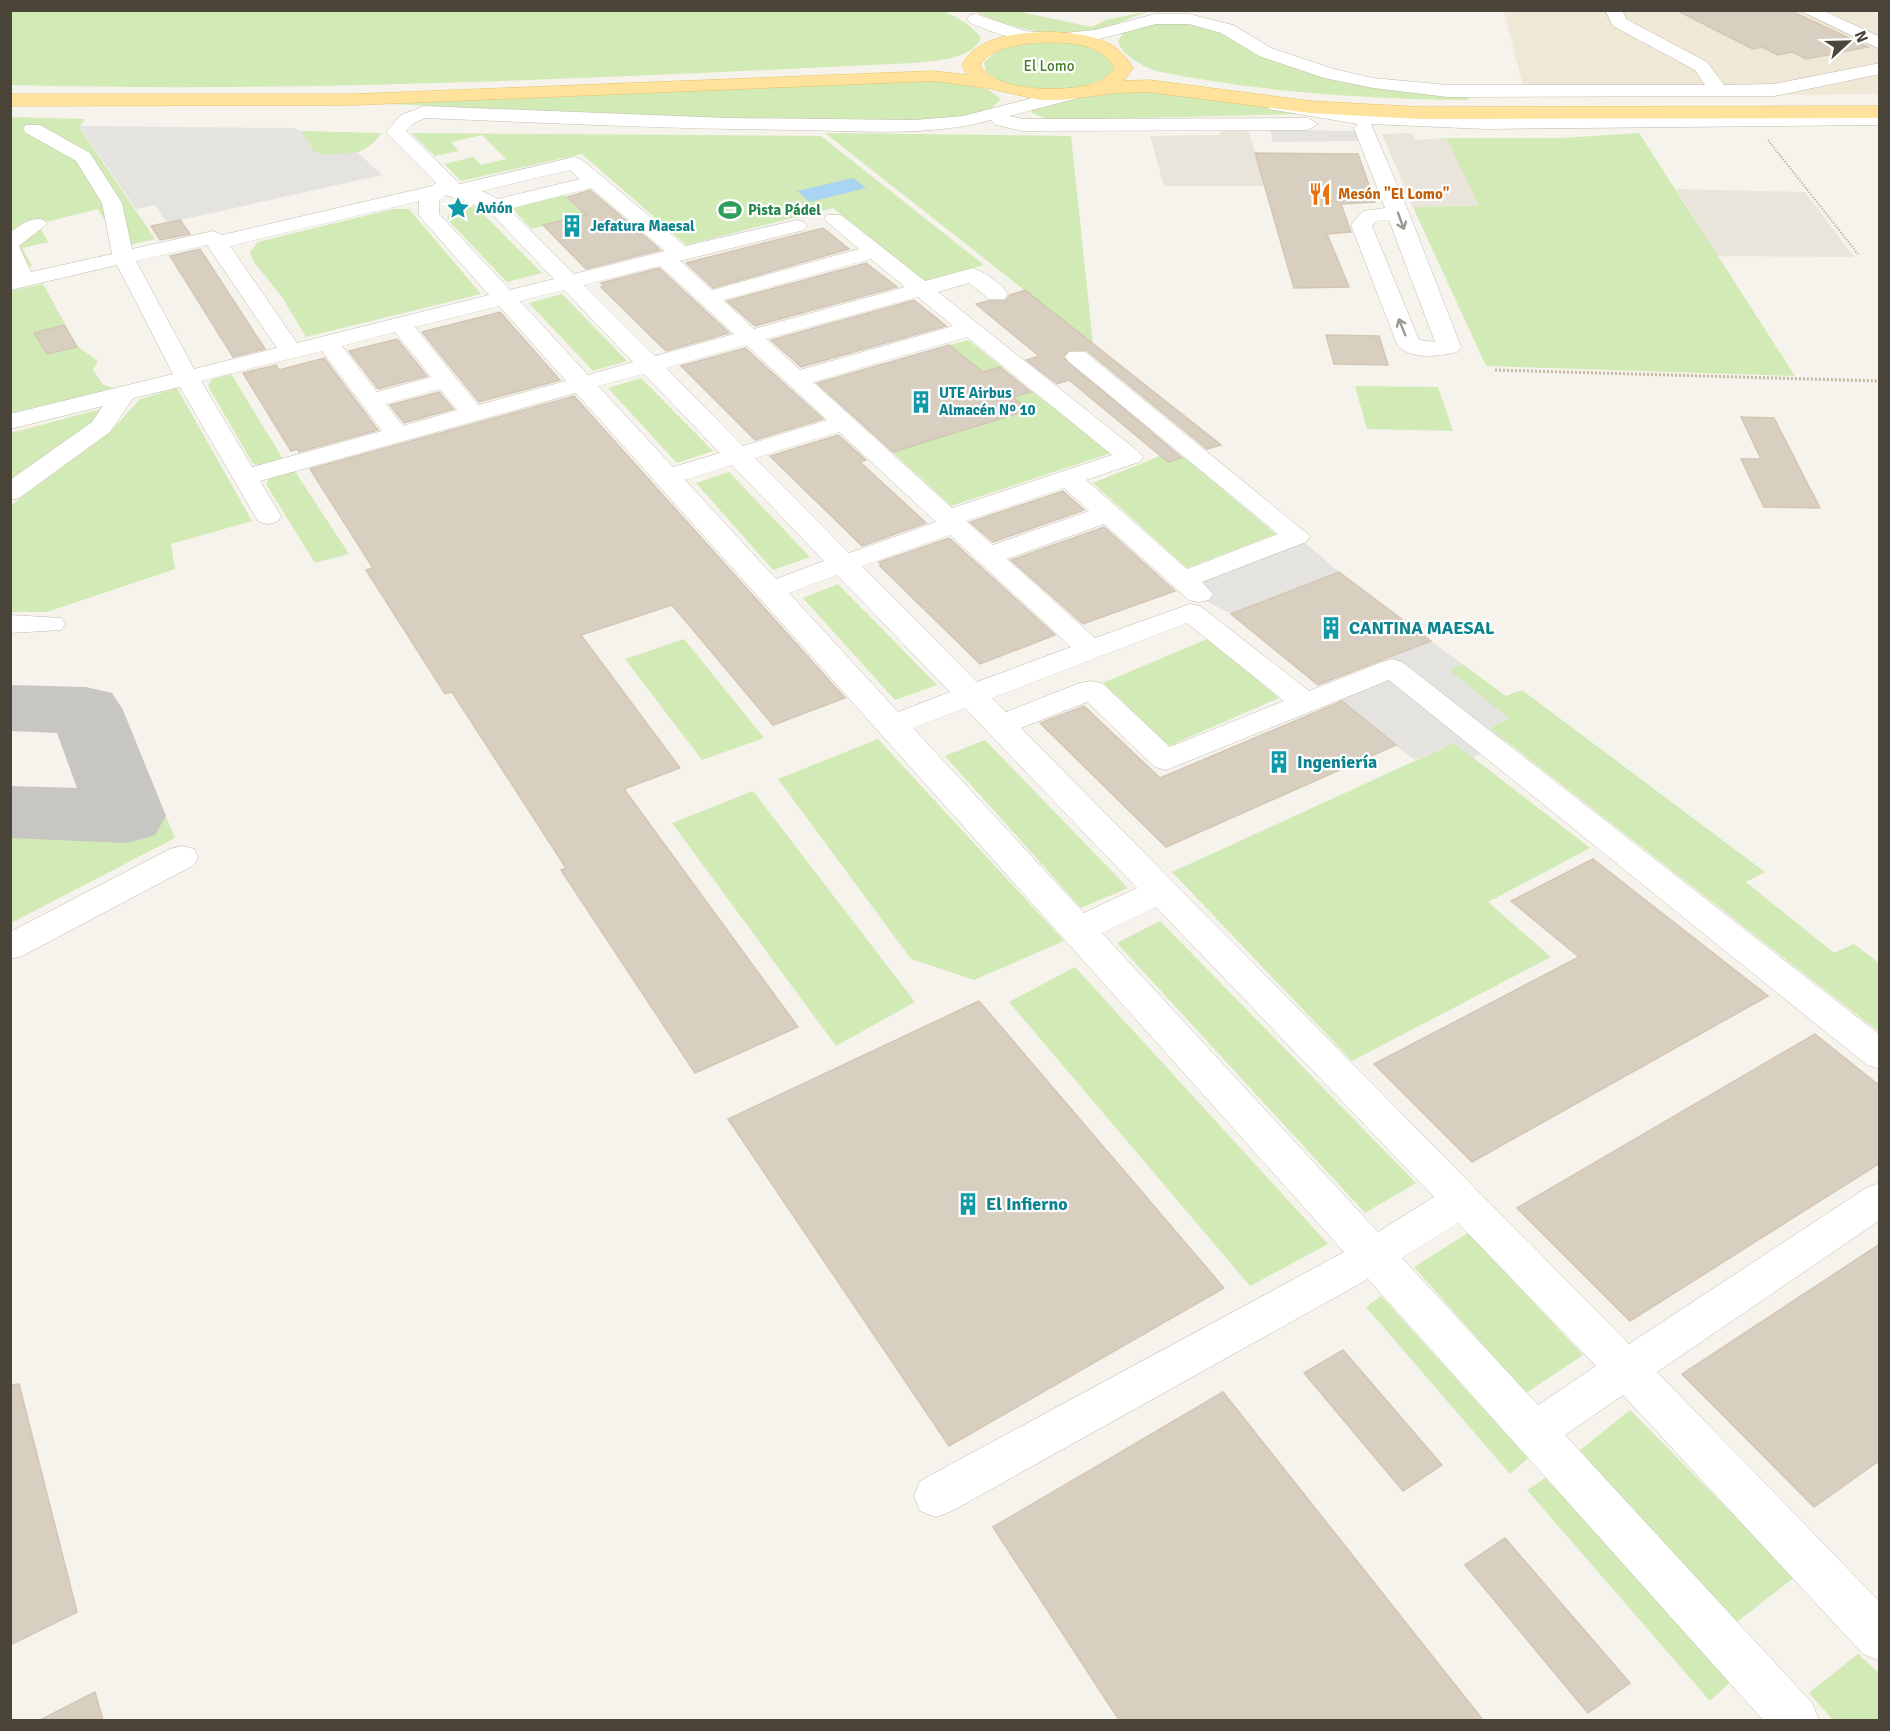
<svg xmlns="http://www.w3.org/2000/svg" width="1890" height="1731" font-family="Signika,sans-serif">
  <rect width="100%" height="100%" fill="#f6f3ec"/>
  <g fill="#eae5da">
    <polygon points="1224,130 1248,130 1265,186 1164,186 1150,136 1218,135"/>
    <polygon points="1411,133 1416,140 1446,138 1479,206 1413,207 1382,134"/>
    <polygon points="1676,189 1805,192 1854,257 1718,256"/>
  </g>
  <polygon fill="#efe8d6" points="1504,11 1879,11 1879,94 1728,96 1706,85 1523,86"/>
  <g fill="#d2eab5">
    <path d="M11 10H941C957 17 971 24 981 38 972 60 936 60 915 63 614 77 313 93 11 85Z"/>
    <path d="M973 11H1016L1092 27 1106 20 1150 11C1134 16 1118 24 1102 29 1058 41 1013 29 973 11Z"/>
    <path d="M1160 22H1180L1213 27 1295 67 1465 96 1469 100C1364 99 1258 92 1156 71 1143 66 1121 55 1118 41L1124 32Z"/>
    <path d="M1033 41C1053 42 1114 41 1115 70 1088 96 1014 98 986 71L984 62 1000 49Z"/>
    <polygon points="937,80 987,89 1001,99 990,110 953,120 777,122 389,104"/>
    <polygon points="1127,90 1184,93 1302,114 1050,120 1032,113 1031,109 1038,105"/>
    <polygon points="11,117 85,119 79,127 155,239 121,247 98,209 38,224 48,242 22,248 32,266 11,271"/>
    <path d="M301 131 381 133C367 157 339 157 314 153Z"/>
    <polygon points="411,133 821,136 984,265 925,281 833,208 686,245 582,154 461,181 444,164 473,157 481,165 506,159 482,135 451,142 459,151 435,156"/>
    <polygon points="825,133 1071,136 1093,344"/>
    <polygon points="1639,133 1795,376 1486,366 1413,207 1479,206 1446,138 1562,138"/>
    <polygon points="563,194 586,215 531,229 513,209 521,204"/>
    <polygon points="475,206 542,273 507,282 447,219 449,213"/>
    <polygon points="393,209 409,209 481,294 306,337 282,297 254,262 250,252 258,242"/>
    <polygon points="43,284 77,346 98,361 93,369 102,384 114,388 11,413 10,291"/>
    <polygon points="562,294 627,361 593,371 529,303"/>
    <polygon points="968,340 1002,367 989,370 1017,396 1032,391 1111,453 951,506 817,383"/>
    <polygon points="231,374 283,459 263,466 253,464 208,386 212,379"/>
    <polygon points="641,378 713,451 677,463 608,388"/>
    <polygon points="1355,386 1438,387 1453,431 1367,429"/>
    <polygon points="177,388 252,521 171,544 175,569 47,612 11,612 11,505 111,431 140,399"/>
    <polygon points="104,408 97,419 11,484 11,433"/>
    <polygon points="1160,456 1168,462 1184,457 1276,534 1187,568 1093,483"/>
    <polygon points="294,470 349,554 315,563 266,484 269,477"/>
    <polygon points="729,472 810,557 773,570 696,483"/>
    <polygon points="838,584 937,685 895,700 803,598"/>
    <polygon points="684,639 764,738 702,760 625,659"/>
    <polygon points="1207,639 1279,698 1169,746 1103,683"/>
    <polygon points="1462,664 1506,696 1522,690 1765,872 1746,882 1834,953 1854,944 1879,963 1879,1032 1489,728 1508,719 1448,670"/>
    <polygon points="878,739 1064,941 974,980 911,959 778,779"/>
    <polygon points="985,740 1128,888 1081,908 945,756"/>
    <polygon points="1454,743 1590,848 1488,902 1551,957 1352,1061 1172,872"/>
    <polygon points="753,791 915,1002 836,1046 672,823"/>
    <polygon points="11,811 127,816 164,812 175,838 11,923"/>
    <polygon points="1160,921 1416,1183 1365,1213 1117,943"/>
    <polygon points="1075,967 1328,1244 1250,1286 1009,1002"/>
    <polygon points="1468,1233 1583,1355 1526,1393 1414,1267"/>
    <polygon points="1381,1296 1528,1458 1510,1474 1366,1307"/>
    <polygon points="1630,1410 1795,1577 1734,1624 1579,1451"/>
    <polygon points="1547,1477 1730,1682 1710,1701 1527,1490"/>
    <polygon points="1858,1654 1879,1673 1879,1720 1833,1720 1809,1693"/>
  </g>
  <g fill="#e5e3e0">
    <polygon points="79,126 294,128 301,131 315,153 329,155 357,152 382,175 167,223 155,205 136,209"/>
    <polygon points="1270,130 1357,131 1359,141 1273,142"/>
    <polygon points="1297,536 1339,572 1231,614 1206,601 1182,580"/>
    <polygon points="1431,641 1462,664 1449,670 1509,718 1489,728 1506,741 1473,758 1454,743 1415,760 1321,688"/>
  </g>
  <polygon fill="#a9d4f2" points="853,178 866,188 810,202 797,191"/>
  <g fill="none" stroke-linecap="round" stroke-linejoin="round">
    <polygon fill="#c8c6c3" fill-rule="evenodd" points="10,685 86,687 112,693 123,710 166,816 155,835 127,843 10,838 10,786 77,788 57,733 10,731"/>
  </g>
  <g fill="#d8cfc1" stroke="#d3c7b4" stroke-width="1.5">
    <polygon points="1676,10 1789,10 1868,47 1806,59 1792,52 1778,55 1762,47 1753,49"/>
    <polygon points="1255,153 1358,154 1375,202 1341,204 1351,232 1327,234 1349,287 1294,288"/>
    <polygon points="590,190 656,246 660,250 586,269 543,225 586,215 567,197"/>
    <polygon points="180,220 190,234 160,240 151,226"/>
    <polygon points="823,228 849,249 713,288 686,263"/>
    <polygon points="200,249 265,349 233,357 170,256"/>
    <polygon points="866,263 897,287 755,326 727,301"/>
    <polygon points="659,268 729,333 666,351 601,287 604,286 601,283"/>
    <polygon points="1025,290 1221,445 1207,449 1086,350 1069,350 1063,357 1182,458 1168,462 1069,380 1057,384 1026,360 1039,356 976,304 987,301 1005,301 1010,295"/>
    <polygon points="914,300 946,326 801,367 771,340"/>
    <polygon points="500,312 560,380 479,402 422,332"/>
    <polygon points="64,325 77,347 47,354 34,333"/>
    <polygon points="1326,335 1379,336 1388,365 1334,364"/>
    <polygon points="397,339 427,376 378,389 349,351"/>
    <polygon points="949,345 983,372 1000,367 1031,392 1013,397 1028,410 893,452 817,383"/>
    <polygon points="745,348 823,419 755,440 681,366"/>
    <polygon points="324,358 378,430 299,452 297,449 291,451 243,373 276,365 279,370"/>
    <polygon points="439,392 453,409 404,423 390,405"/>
    <polygon points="574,396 845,698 773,725 672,605 581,635 680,768 624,789 798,1027 695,1073 561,870 566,868 452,692 445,694 366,570 373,568 310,469"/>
    <polygon points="1741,417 1774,418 1820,508 1764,507 1741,459 1761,459"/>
    <polygon points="838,435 866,460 860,462 926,523 862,546 770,456"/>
    <polygon points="1063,491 1084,510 993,542 970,522"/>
    <polygon points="1104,527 1175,591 1083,624 1011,560"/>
    <polygon points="949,538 1055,635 980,664 880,566 882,566 879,562"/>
    <polygon points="1339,572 1431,641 1318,685 1231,614"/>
    <polygon points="1342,701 1396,745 1166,847 1040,723 1084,706 1160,778"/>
    <polygon points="1593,859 1768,996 1472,1162 1374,1064 1579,957 1511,901"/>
    <polygon points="979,1001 1224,1288 949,1446 728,1119"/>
    <polygon points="1815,1034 1880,1086 1880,1163 1630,1321 1517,1208"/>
    <polygon points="1880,1244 1880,1460 1814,1507 1682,1374"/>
    <polygon points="1343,1350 1442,1465 1403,1491 1304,1373"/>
    <polygon points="19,1384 77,1612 10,1645 10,1385"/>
    <polygon points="1223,1392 1483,1720 1119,1720 993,1527"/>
    <polygon points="1505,1538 1630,1683 1588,1713 1465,1565"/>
    <polygon points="95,1692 103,1720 40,1720"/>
  </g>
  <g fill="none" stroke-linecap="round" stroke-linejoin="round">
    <g stroke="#c2bbae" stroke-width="1">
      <g id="minor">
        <polygon points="1605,10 1622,10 1626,19 1707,62 1724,85 1774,84 1880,63 1880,74 1774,96 1448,97 1373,88 1324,78 1259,56 1221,33 1189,24 1156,24 1096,40 1064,43 1055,38 1064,33 1095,30 1155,14 1189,14 1233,25 1271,48 1334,69 1373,78 1448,85 1705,85 1695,70 1613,26"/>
        <polygon points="1799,10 1822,10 1880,37 1880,49"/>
        <path d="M976 14 1025 31 1050 33 1053 37C1040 53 986 29 970 23L967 19 970 15Z"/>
        <path d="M1071 88 1078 90 1080 94 1078 98 1009 116 1023 119 1308 118 1318 124 1308 130 1023 131 996 125 991 120C928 137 862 131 797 130 673 129 549 123 425 118L414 123 406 131 460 184 574 157 581 159 685 246 797 220 804 222 807 226 804 230 680 261 712 290 859 249 824 219 827 215H841L925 281 973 268C985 272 1001 283 1008 294L1005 299H989L969 283 938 292 1139 452 1143 457 1139 462 1086 480 1187 569 1278 534 1069 362 1065 357 1069 352H1085L1310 536 1306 542 1202 582 1213 594 1209 600 1199 602 1189 600 1104 524 1007 559 1095 638 1190 604 1200 606 1309 691 1382 662 1392 659 1402 662 1880 1035V1069L1867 1065 1389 680 1166 770 1155 767 1087 702 1021 728 1629 1344 1866 1188 1880 1183V1220L1657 1372 1880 1602V1661L1863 1654 1623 1395 1565 1435 1812 1703 1819 1720H1763L1368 1279 952 1511 936 1517 920 1511 914 1496 920 1481 1344 1252 576 393 260 481 281 516 277 522 268 524 259 522 255 516 180 387 133 398 110 432 19 498 10 500V480L92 422 103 406 10 429V414L173 374 117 265 10 290V232C22 225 31 216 44 220L47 224 19 246 31 272 112 254 102 203 76 161 26 133 23 129 26 125H40L90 153 122 203 132 249 213 231 222 235 432 186 436 183 386 132 401 115 424 106 728 118 914 120 963 116ZM570 170 580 179 498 199 482 191ZM591 188 665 251 574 274 509 209ZM446 195 488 210 554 279 510 290 439 214V201ZM419 201V215L422 219 489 295 297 343 230 246ZM207 245 277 348 194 369 136 261ZM871 259 905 287 754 329 723 300ZM660 266 734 334 655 356 584 285ZM564 290 633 362 588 375 520 301ZM918 297 953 326 800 370 766 339ZM499 306 566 381 478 405 415 327ZM395 332 431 377 377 392 342 346ZM967 337 1112 455 952 508 813 382ZM746 345 827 420 743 446 666 368ZM322 351 382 431 252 467 201 381ZM644 374 720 453 673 467 598 386ZM440 389 457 410 403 426 386 404ZM839 432 936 522 849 553 755 458ZM732 465 824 561 776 579 685 480ZM1064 488 1089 511 993 545 966 521ZM950 535 1071 647 977 682 862 566ZM837 575 950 692 898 712 789 593ZM1187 623 1284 701 1170 747 1102 683 1091 681 1080 683 1006 712 992 698ZM965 708 1137 888 1084 913 913 728ZM1156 907 1434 1197 1378 1232 1102 933ZM1458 1223 1596 1366 1538 1405 1402 1258Z"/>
        <path d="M1276 99 1358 112 1486 117 1880 113V125L1486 129 1371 124 1409 213 1461 347 1457 352C1440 356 1409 361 1397 344L1351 225 1363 211 1385 208 1354 128 1358 124 1269 109 1267 105 1269 101ZM1389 220 1435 342 1419 340 1372 226 1376 221Z"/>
        <polygon points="10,615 61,618 65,624 61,630 10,633"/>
        <polygon points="182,846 194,849 198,857 194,865 22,956 10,959 10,932 170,849"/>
      </g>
    </g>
    <g stroke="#e6c16a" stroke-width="1">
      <path id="major" d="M1055 32C1087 34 1116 38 1133 68L1124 81 1149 80 1310 101 1420 107 1880 106V118L1420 119 1310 113 1149 92 1114 93 1062 100H1040L988 88 933 81 356 105 10 106V94H356L933 71 967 75 962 65C977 34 1025 32 1055 32ZM1030 43C1059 42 1099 39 1115 68 1109 75 1102 82 1093 84 1068 92 994 93 980 65 988 49 1014 46 1030 43Z"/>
    </g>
    <polyline stroke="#c4b79f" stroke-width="2" stroke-dasharray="1.5 1.5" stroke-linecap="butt" points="1768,140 1858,254"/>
    <polyline stroke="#c4b79f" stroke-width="3" stroke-dasharray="2 2" stroke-linecap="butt" points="1495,370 1880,381"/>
    <use href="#minor" fill="#fff" fill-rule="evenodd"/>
    <use href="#major" fill="#ffe39c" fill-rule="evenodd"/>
  </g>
  <defs><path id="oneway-shaft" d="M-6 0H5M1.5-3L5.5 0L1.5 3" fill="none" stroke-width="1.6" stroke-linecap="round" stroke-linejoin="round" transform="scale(1.5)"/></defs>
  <g stroke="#9c9892">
    <use href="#oneway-shaft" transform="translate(1401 221) rotate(70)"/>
    <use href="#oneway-shaft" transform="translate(1402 327) rotate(-112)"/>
  </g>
  <defs>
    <g id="restaurant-bare" transform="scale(1.8)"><path d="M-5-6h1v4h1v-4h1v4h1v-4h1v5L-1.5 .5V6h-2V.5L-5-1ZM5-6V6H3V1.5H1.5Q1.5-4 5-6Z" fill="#e8710a" stroke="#fff" stroke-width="2.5" paint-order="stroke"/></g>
    <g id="sight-bare" transform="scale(1.8)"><path d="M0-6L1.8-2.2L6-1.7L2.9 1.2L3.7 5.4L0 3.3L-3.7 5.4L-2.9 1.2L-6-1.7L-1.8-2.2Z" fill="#0f9aa8" stroke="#fff" stroke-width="2.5" paint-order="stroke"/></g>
    <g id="stadium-bare" transform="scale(1.8)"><path d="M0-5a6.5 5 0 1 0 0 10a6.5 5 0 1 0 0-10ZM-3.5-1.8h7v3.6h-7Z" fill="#2e9e5b" stroke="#fff" stroke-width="2.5" paint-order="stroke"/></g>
    <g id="building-bare" transform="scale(1.8)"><path d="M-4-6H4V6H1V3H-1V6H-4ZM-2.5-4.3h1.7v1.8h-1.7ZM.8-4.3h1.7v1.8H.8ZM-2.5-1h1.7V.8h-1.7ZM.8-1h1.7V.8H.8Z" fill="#0f9aa8" stroke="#fff" stroke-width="2.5" paint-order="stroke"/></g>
  </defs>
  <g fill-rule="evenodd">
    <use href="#restaurant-bare" x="1320" y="194"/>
    <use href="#sight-bare" x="458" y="208"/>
    <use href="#stadium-bare" x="730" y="210"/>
    <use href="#building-bare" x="572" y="226"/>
    <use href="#building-bare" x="921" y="402"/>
    <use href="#building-bare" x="1331" y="628"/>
    <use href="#building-bare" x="1279" y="762"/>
    <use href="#building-bare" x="968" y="1204"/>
  </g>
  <g text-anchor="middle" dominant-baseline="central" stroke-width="4.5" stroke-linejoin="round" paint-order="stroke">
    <g font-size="15" fill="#4a7f2a" stroke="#fff">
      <text x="1049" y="66">El Lomo</text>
    </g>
    <g font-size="15" font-weight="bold" fill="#c56008" stroke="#fff" text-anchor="start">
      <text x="1338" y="194">Mesón "El Lomo"</text>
    </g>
    <g font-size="15" font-weight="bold" fill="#0d838f" stroke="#fff" text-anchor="start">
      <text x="476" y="208">Avión</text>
      <text x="590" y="226">Jefatura Maesal</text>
      <text x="939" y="393">UTE Airbus<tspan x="939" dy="17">Almacén Nº 10</tspan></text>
    </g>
    <g font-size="15" font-weight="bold" fill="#27864d" stroke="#fff" text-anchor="start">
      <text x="748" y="210">Pista Pádel</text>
    </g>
    <g font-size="18" font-weight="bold" fill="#0d838f" stroke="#fff" text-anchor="start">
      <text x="1349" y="628">CANTINA MAESAL</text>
      <text x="1297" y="762">Ingeniería</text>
      <text x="986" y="1204">El Infierno</text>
    </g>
  </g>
  <rect width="1890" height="1731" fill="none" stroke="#4b4439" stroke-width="24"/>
  <g transform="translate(1848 42) rotate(68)" stroke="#ffffff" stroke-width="4.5" paint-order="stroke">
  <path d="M0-4.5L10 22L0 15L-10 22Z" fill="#4b4439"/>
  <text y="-9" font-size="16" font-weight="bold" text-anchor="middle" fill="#4b4439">N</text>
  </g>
</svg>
